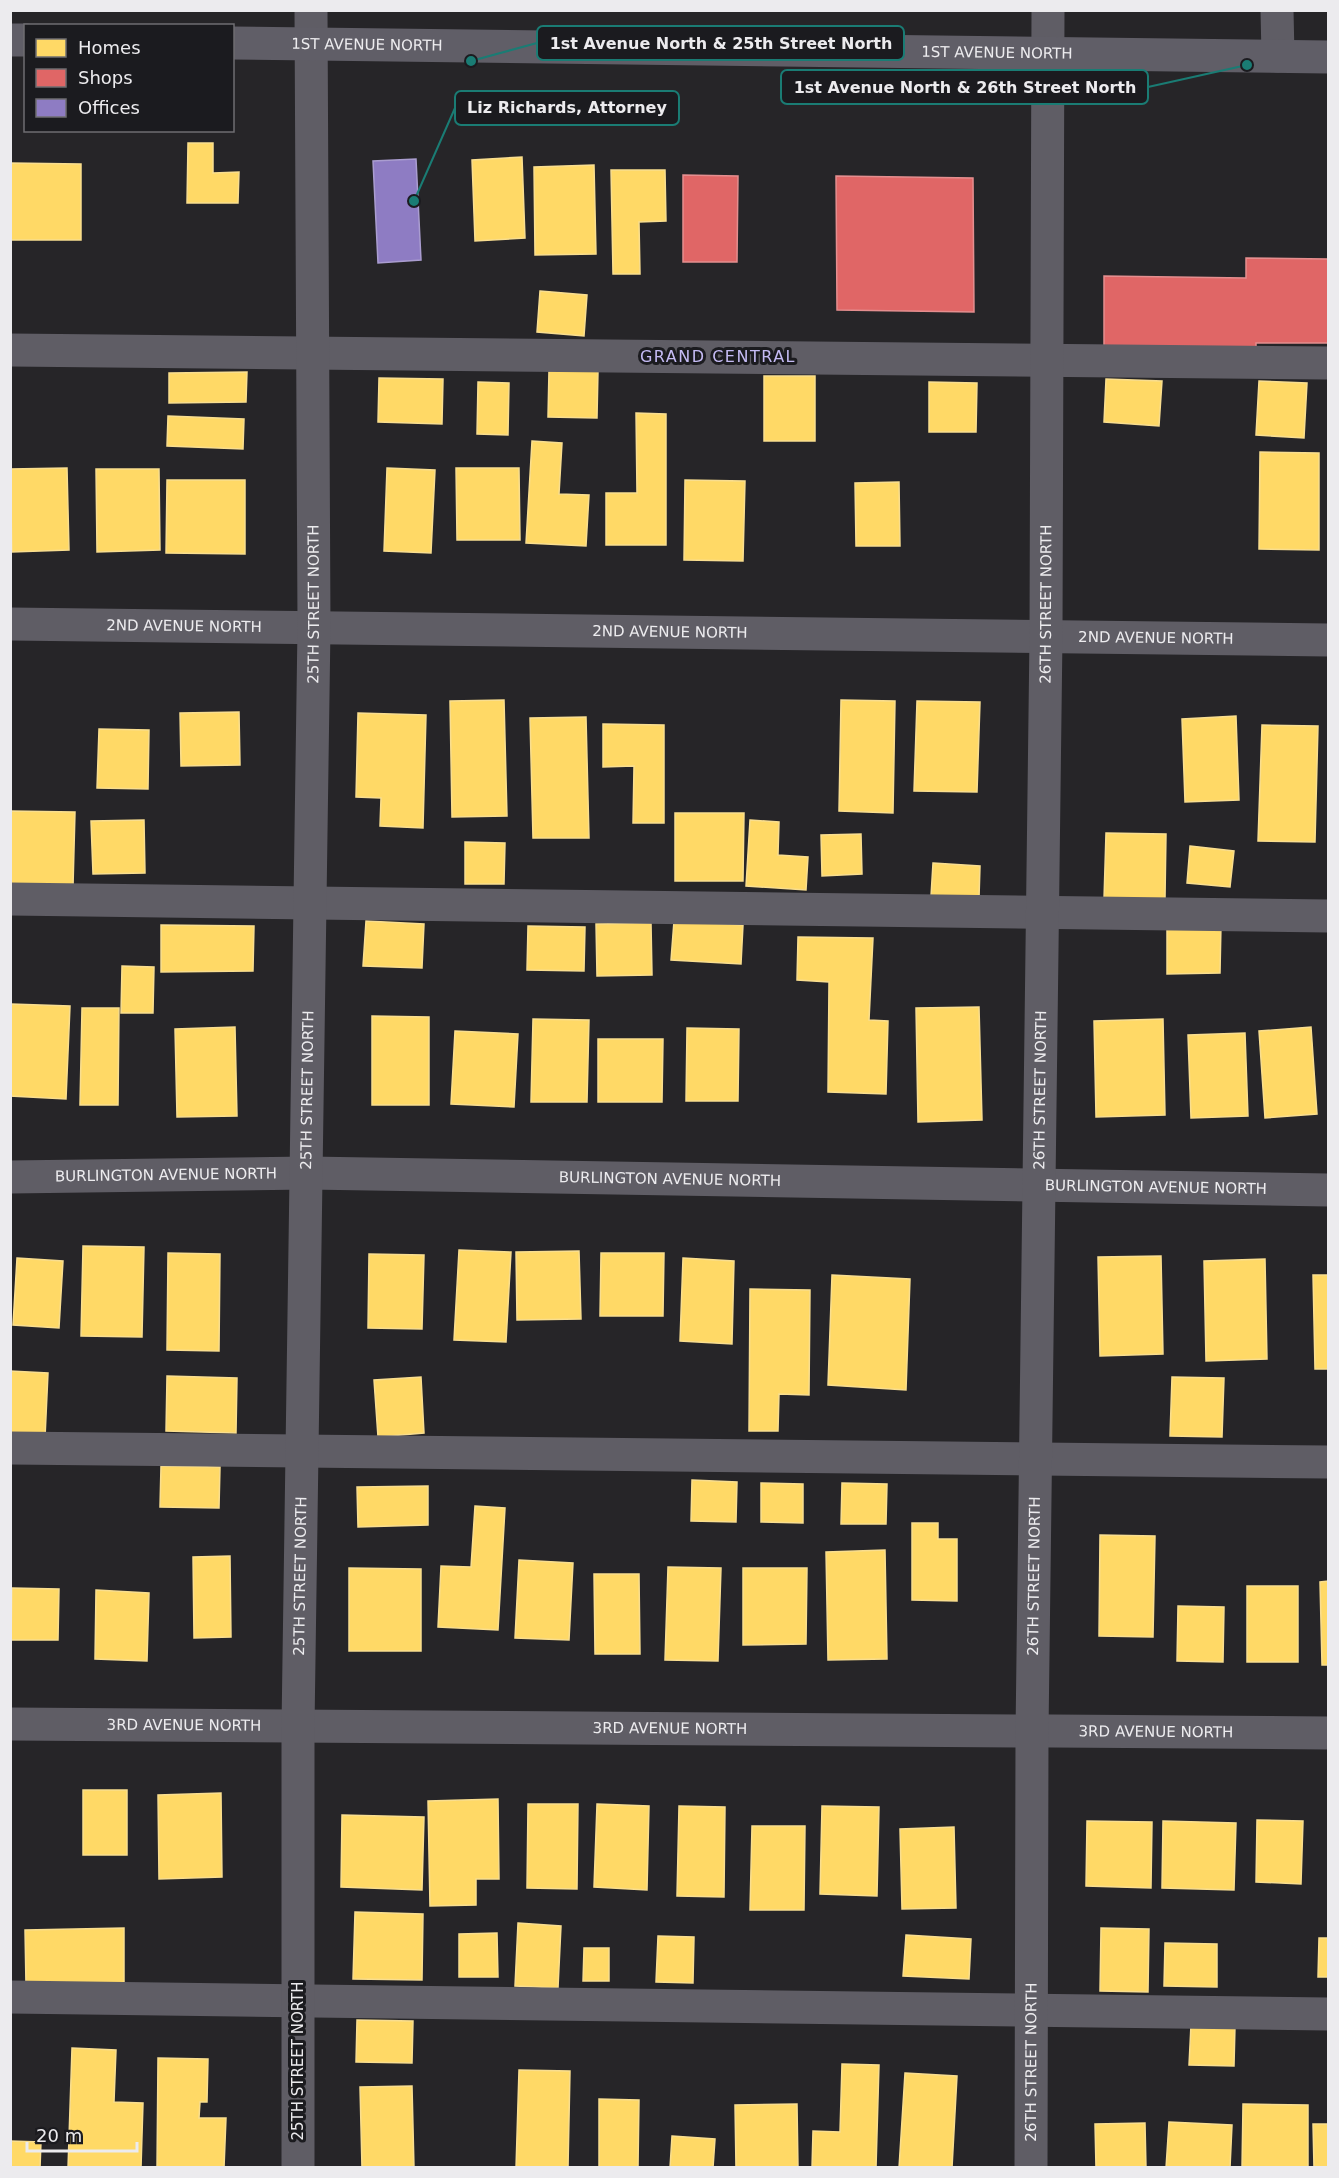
<svg xmlns="http://www.w3.org/2000/svg" width="1339" height="2178" font-family="'DejaVu Sans',sans-serif">
  <rect width="100%" height="100%" fill="#262528"/>
  <g fill="#ffd966" stroke="#f9de8f" stroke-width="1.5">
    <polygon points="188,143 213,143 213,173 239,172 238,203 187,203"/>
    <polygon points="522,157 525,238 475,241 472,160"/>
    <polygon points="10,163 81,164 81,240 10,240"/>
    <polygon points="594,165 596,254 535,255 534,167"/>
    <polygon points="611,170 665,170 666,221 639,222 640,274 613,274"/>
    <polygon points="540,291 587,295 584,336 537,332"/>
    <polygon points="549,370 598,371 597,418 548,417"/>
    <polygon points="247,372 246,402 169,403 169,373"/>
    <rect x="764" y="376" width="51" height="65"/>
    <polygon points="379,378 443,379 442,424 378,422"/>
    <polygon points="1106,379 1162,381 1159,426 1104,422"/>
    <polygon points="1259,381 1307,383 1304,438 1256,435"/>
    <polygon points="478,382 509,383 508,435 477,434"/>
    <polygon points="929,382 977,383 976,432 929,432"/>
    <polygon points="636,413 666,414 666,545 606,545 606,493 637,493"/>
    <polygon points="168,416 244,419 243,449 167,446"/>
    <polygon points="532,441 562,443 559,494 589,495 586,546 526,543"/>
    <polygon points="1260,452 1319,453 1319,550 1259,549"/>
    <polygon points="67,468 69,550 12,552 10,469"/>
    <polygon points="387,468 435,470 431,553 384,551"/>
    <polygon points="456,468 519,468 520,540 457,540"/>
    <polygon points="96,469 159,469 160,550 97,552"/>
    <polygon points="167,480 245,480 245,554 166,553"/>
    <polygon points="685,480 745,481 743,561 684,560"/>
    <polygon points="899,482 900,546 856,546 855,483"/>
    <polygon points="504,700 507,816 452,817 450,701"/>
    <polygon points="841,700 895,701 893,813 839,811"/>
    <polygon points="917,701 980,702 977,792 914,791"/>
    <polygon points="239,712 240,765 181,766 180,713"/>
    <polygon points="358,713 426,715 423,828 380,826 381,798 356,797"/>
    <polygon points="1236,716 1239,800 1185,802 1182,719"/>
    <polygon points="586,717 589,838 533,838 530,718"/>
    <polygon points="603,724 664,725 664,823 633,823 634,766 603,767"/>
    <polygon points="1262,725 1318,726 1315,842 1258,841"/>
    <polygon points="99,729 149,730 148,789 97,788"/>
    <polygon points="10,811 75,812 73,887 10,885"/>
    <polygon points="675,813 744,813 743,881 675,881"/>
    <polygon points="144,820 145,873 93,874 91,821"/>
    <polygon points="750,820 779,822 778,855 808,857 806,890 746,886"/>
    <polygon points="1106,833 1166,834 1165,899 1104,899"/>
    <polygon points="861,834 862,874 822,876 821,835"/>
    <polygon points="465,842 505,843 504,884 465,884"/>
    <polygon points="1190,846 1234,851 1230,887 1187,883"/>
    <polygon points="933,863 980,866 979,898 931,896"/>
    <polygon points="366,921 424,924 422,968 363,966"/>
    <polygon points="674,921 743,925 741,964 671,960"/>
    <polygon points="651,923 652,975 597,976 596,924"/>
    <polygon points="161,925 254,926 253,971 161,972"/>
    <polygon points="1221,925 1220,973 1167,974 1167,926"/>
    <polygon points="528,926 585,927 584,971 527,970"/>
    <polygon points="798,937 873,938 869,1020 888,1021 886,1094 828,1092 829,982 797,980"/>
    <polygon points="122,966 154,967 153,1013 121,1013"/>
    <polygon points="11,1004 70,1006 66,1099 10,1096"/>
    <polygon points="979,1007 982,1120 918,1122 916,1008"/>
    <polygon points="82,1008 119,1008 118,1105 80,1105"/>
    <polygon points="372,1016 429,1017 429,1105 372,1105"/>
    <polygon points="533,1019 589,1020 587,1102 531,1102"/>
    <polygon points="1163,1019 1165,1115 1096,1117 1094,1021"/>
    <polygon points="235,1027 237,1116 177,1117 175,1029"/>
    <polygon points="1311,1027 1317,1114 1265,1118 1259,1031"/>
    <polygon points="687,1028 739,1029 738,1101 686,1101"/>
    <polygon points="455,1031 518,1034 514,1107 451,1104"/>
    <polygon points="1245,1033 1248,1116 1191,1118 1188,1035"/>
    <polygon points="598,1039 663,1039 662,1102 598,1102"/>
    <polygon points="83,1246 144,1247 142,1337 81,1336"/>
    <polygon points="459,1250 511,1252 506,1342 454,1340"/>
    <polygon points="579,1251 581,1319 517,1320 516,1252"/>
    <polygon points="168,1253 220,1254 219,1351 167,1350"/>
    <polygon points="601,1253 664,1253 663,1316 600,1316"/>
    <polygon points="369,1254 424,1255 422,1329 368,1328"/>
    <polygon points="1161,1256 1163,1354 1100,1356 1098,1257"/>
    <polygon points="17,1258 63,1261 59,1328 13,1325"/>
    <polygon points="683,1258 734,1261 732,1344 680,1341"/>
    <polygon points="1265,1259 1267,1359 1206,1361 1204,1261"/>
    <polygon points="832,1275 910,1279 906,1390 828,1385"/>
    <polygon points="1313,1275 1328,1275 1328,1369 1315,1369"/>
    <polygon points="750,1289 810,1290 809,1395 779,1394 778,1431 749,1431"/>
    <polygon points="10,1371 48,1373 45,1438 10,1436"/>
    <polygon points="167,1376 237,1378 236,1433 166,1431"/>
    <polygon points="421,1377 424,1433 378,1437 374,1380"/>
    <polygon points="1172,1377 1224,1378 1222,1437 1170,1436"/>
    <polygon points="161,1466 220,1467 219,1508 160,1507"/>
    <polygon points="692,1480 737,1482 736,1522 691,1521"/>
    <polygon points="761,1483 803,1484 803,1523 761,1522"/>
    <polygon points="842,1483 887,1484 886,1524 841,1524"/>
    <polygon points="428,1486 428,1525 358,1527 357,1487"/>
    <polygon points="475,1506 505,1508 498,1630 438,1627 441,1566 471,1567"/>
    <polygon points="912,1523 938,1523 938,1539 957,1539 957,1601 912,1600"/>
    <polygon points="1100,1535 1155,1536 1153,1637 1099,1636"/>
    <polygon points="885,1550 887,1659 828,1660 826,1552"/>
    <polygon points="230,1556 231,1637 194,1638 193,1557"/>
    <polygon points="519,1560 573,1563 569,1640 515,1638"/>
    <polygon points="668,1567 721,1568 718,1661 665,1660"/>
    <polygon points="349,1568 421,1569 421,1651 349,1651"/>
    <polygon points="743,1568 807,1568 806,1644 743,1645"/>
    <polygon points="594,1574 639,1574 640,1654 595,1654"/>
    <polygon points="1328,1581 1328,1665 1322,1665 1320,1582"/>
    <rect x="1247" y="1586" width="51" height="76"/>
    <polygon points="12,1588 59,1589 58,1640 11,1640"/>
    <polygon points="96,1590 149,1593 147,1661 95,1659"/>
    <polygon points="1178,1606 1224,1607 1223,1662 1177,1661"/>
    <rect x="83" y="1790" width="44" height="65"/>
    <polygon points="221,1793 222,1877 159,1879 158,1795"/>
    <polygon points="498,1799 499,1879 476,1879 476,1905 430,1906 428,1801"/>
    <polygon points="528,1804 578,1804 577,1889 527,1888"/>
    <polygon points="597,1804 649,1806 647,1890 594,1887"/>
    <polygon points="679,1806 725,1807 724,1897 677,1896"/>
    <polygon points="822,1806 879,1807 877,1896 820,1894"/>
    <polygon points="342,1815 424,1817 422,1890 341,1887"/>
    <polygon points="1257,1820 1303,1821 1301,1884 1256,1882"/>
    <polygon points="1087,1821 1152,1822 1151,1888 1086,1886"/>
    <polygon points="1163,1821 1236,1823 1234,1890 1162,1888"/>
    <polygon points="752,1826 805,1826 804,1910 750,1910"/>
    <polygon points="954,1827 956,1908 902,1909 900,1829"/>
    <polygon points="355,1912 423,1914 422,1980 353,1979"/>
    <polygon points="518,1923 561,1926 558,1988 515,1986"/>
    <polygon points="124,1928 124,1983 26,1985 25,1930"/>
    <polygon points="1101,1928 1149,1929 1148,1992 1100,1991"/>
    <polygon points="497,1933 498,1977 459,1977 459,1934"/>
    <polygon points="906,1935 971,1939 969,1979 903,1976"/>
    <polygon points="658,1936 694,1937 693,1983 656,1982"/>
    <polygon points="1319,1938 1328,1938 1328,1977 1318,1977"/>
    <polygon points="1165,1943 1217,1944 1217,1987 1164,1986"/>
    <polygon points="584,1948 609,1948 609,1981 583,1981"/>
    <polygon points="357,2020 413,2021 412,2063 356,2062"/>
    <polygon points="1191,2025 1235,2026 1234,2066 1189,2065"/>
    <polygon points="72,2048 116,2050 114,2102 143,2103 141,2168 68,2168"/>
    <polygon points="158,2058 208,2059 207,2102 200,2102 199,2118 226,2118 224,2168 157,2168"/>
    <polygon points="842,2064 879,2065 876,2168 812,2168 813,2131 840,2132"/>
    <polygon points="519,2070 570,2071 568,2168 516,2168"/>
    <polygon points="905,2073 957,2076 952,2168 899,2168"/>
    <polygon points="412,2086 414,2168 362,2168 360,2087"/>
    <polygon points="599,2099 639,2100 638,2168 599,2168"/>
    <polygon points="797,2104 798,2168 736,2168 735,2105"/>
    <polygon points="1243,2104 1308,2105 1308,2168 1242,2168"/>
    <polygon points="1169,2122 1232,2125 1230,2168 1166,2168"/>
    <polygon points="1145,2123 1146,2168 1096,2168 1095,2124"/>
    <polygon points="1313,2124 1328,2124 1328,2168 1314,2168"/>
    <polygon points="672,2136 715,2139 713,2168 670,2168"/>
    <polygon points="10,2141 41,2142 40,2168 10,2168"/>
  </g>
  <g fill="#e06666" stroke="#e48e8f" stroke-width="1.5">
    <polygon points="683,175 738,176 737,262 683,262"/>
    <polygon points="836,176 973,178 974,312 837,310"/>
    <polygon points="1246,258 1328,259 1328,343 1256,343 1256,350 1104,350 1104,276 1246,278"/>
  </g>
  <polygon fill="#8e7cc3" stroke="#aa9dd0" stroke-width="1.5" points="416,159 421,260 378,263 373,161"/>
  <g fill="none" stroke-linecap="round" stroke-linejoin="round">
    <g stroke="#5f5d65" stroke-width="33">
      <polyline points="1277,10 1278,56"/>
      <polyline points="10,350 1328,363"/>
      <path id="s1" d="M10 624 1328 640"/>
      <polyline points="10,899 1328,916"/>
      <path id="s2" d="M10 1177 308 1173 1328 1190"/>
      <polyline points="10,1448 1328,1462"/>
      <path id="s3" d="M10 1724 1328 1733"/>
      <polyline points="10,1997 1328,2014"/>
      <path id="s4" d="M298 2168V1727L314 627 311 10"/>
      <path id="s5" d="M1031 2168 1032 1733 1046 636 1048 10"/>
    </g>
    <g stroke="#605e67" stroke-width="33">
      <polyline points="10,40 26,40"/>
      <path id="s6" d="M232 43 1328 57"/>
    </g>
  </g>
  <g text-anchor="middle" dominant-baseline="central" stroke-width="6" stroke-linejoin="round" paint-order="stroke">
    <g font-size="15" fill="#ecebee" stroke="#1b1b1f">
      <text stroke="none"><textPath href="#s6" startOffset="135">1ST AVENUE NORTH</textPath></text>
      <text stroke="none"><textPath href="#s6" startOffset="765">1ST AVENUE NORTH</textPath></text>
      <text stroke="none"><textPath href="#s4" startOffset="1564">25TH STREET NORTH</textPath></text>
      <text stroke="none"><textPath href="#s5" startOffset="1564">26TH STREET NORTH</textPath></text>
      <text stroke="none"><textPath href="#s1" startOffset="174">2ND AVENUE NORTH</textPath></text>
      <text stroke="none"><textPath href="#s1" startOffset="660">2ND AVENUE NORTH</textPath></text>
      <text stroke="none"><textPath href="#s1" startOffset="1146">2ND AVENUE NORTH</textPath></text>
      <text stroke="none"><textPath href="#s4" startOffset="1078">25TH STREET NORTH</textPath></text>
      <text stroke="none"><textPath href="#s5" startOffset="1078">26TH STREET NORTH</textPath></text>
      <text stroke="none"><textPath href="#s2" startOffset="156">BURLINGTON AVENUE NORTH</textPath></text>
      <text stroke="none"><textPath href="#s2" startOffset="660">BURLINGTON AVENUE NORTH</textPath></text>
      <text stroke="none"><textPath href="#s2" startOffset="1146">BURLINGTON AVENUE NORTH</textPath></text>
      <text stroke="none"><textPath href="#s4" startOffset="592">25TH STREET NORTH</textPath></text>
      <text stroke="none"><textPath href="#s5" startOffset="592">26TH STREET NORTH</textPath></text>
      <text stroke="none"><textPath href="#s3" startOffset="174">3RD AVENUE NORTH</textPath></text>
      <text stroke="none"><textPath href="#s3" startOffset="660">3RD AVENUE NORTH</textPath></text>
      <text stroke="none"><textPath href="#s3" startOffset="1146">3RD AVENUE NORTH</textPath></text>
      <text transform="translate(298 2061) rotate(-90)">25TH STREET NORTH</text>
      <text stroke="none"><textPath href="#s5" startOffset="106">26TH STREET NORTH</textPath></text>
    </g>
    <g font-size="16" letter-spacing="1.5" fill="#c5bbf4" stroke="#1b1b1f">
      <text x="718" y="356">GRAND CENTRAL</text>
    </g>
  </g>
  <path fill="none" stroke="#1a7c74" stroke-width="2" d="M471 61L537 43M1247 65L1148 87M414 201L455 108"/>
  <g fill="#1a7c74" stroke="#1b1b1f" stroke-width="2">
    <circle cx="471" cy="61" r="6"/>
    <circle cx="1247" cy="65" r="6"/>
    <circle cx="414" cy="201" r="6"/>
  </g>
  <g fill="#1b1b1f" stroke="#1a7c74" stroke-width="2">
    <rect x="537" y="26" width="367" height="34" rx="6"/>
    <rect x="781" y="70" width="367" height="34" rx="6"/>
    <rect x="455" y="91" width="224" height="34" rx="6"/>
  </g>
  <g font-size="16" text-anchor="middle" font-weight="bold" fill="#ecebee">
    <text x="721" y="49">1st Avenue North &amp; 25th Street North</text>
    <text x="965" y="93">1st Avenue North &amp; 26th Street North</text>
    <text x="567" y="113">Liz Richards, Attorney</text>
  </g>
  <rect width="1339" height="2178" fill="none" stroke="#ecebee" stroke-width="24"/>
  <rect x="24" y="24" width="210" height="108" fill="#1b1b1f" stroke="#6f6e72" stroke-width="1.5"/>
  <rect x="36" y="39" width="30" height="18" fill="#ffd966" stroke="#6f6e72" stroke-width="1.5"/>
  <text x="78" y="54" font-size="18" fill="#ecebee">Homes</text>
  <rect x="36" y="69" width="30" height="18" fill="#e06666" stroke="#6f6e72" stroke-width="1.5"/>
  <text x="78" y="84" font-size="18" fill="#ecebee">Shops</text>
  <rect x="36" y="99" width="30" height="18" fill="#8e7cc3" stroke="#6f6e72" stroke-width="1.5"/>
  <text x="78" y="114" font-size="18" fill="#ecebee">Offices</text>
  <path d="M27 2142v9h110v-9" fill="none" stroke="#ecebee" stroke-width="3"/>
  <text x="36" y="2142" font-size="18" fill="#ecebee" stroke="#1b1b1f" stroke-width="4.5" paint-order="stroke">20 m</text>
</svg>
